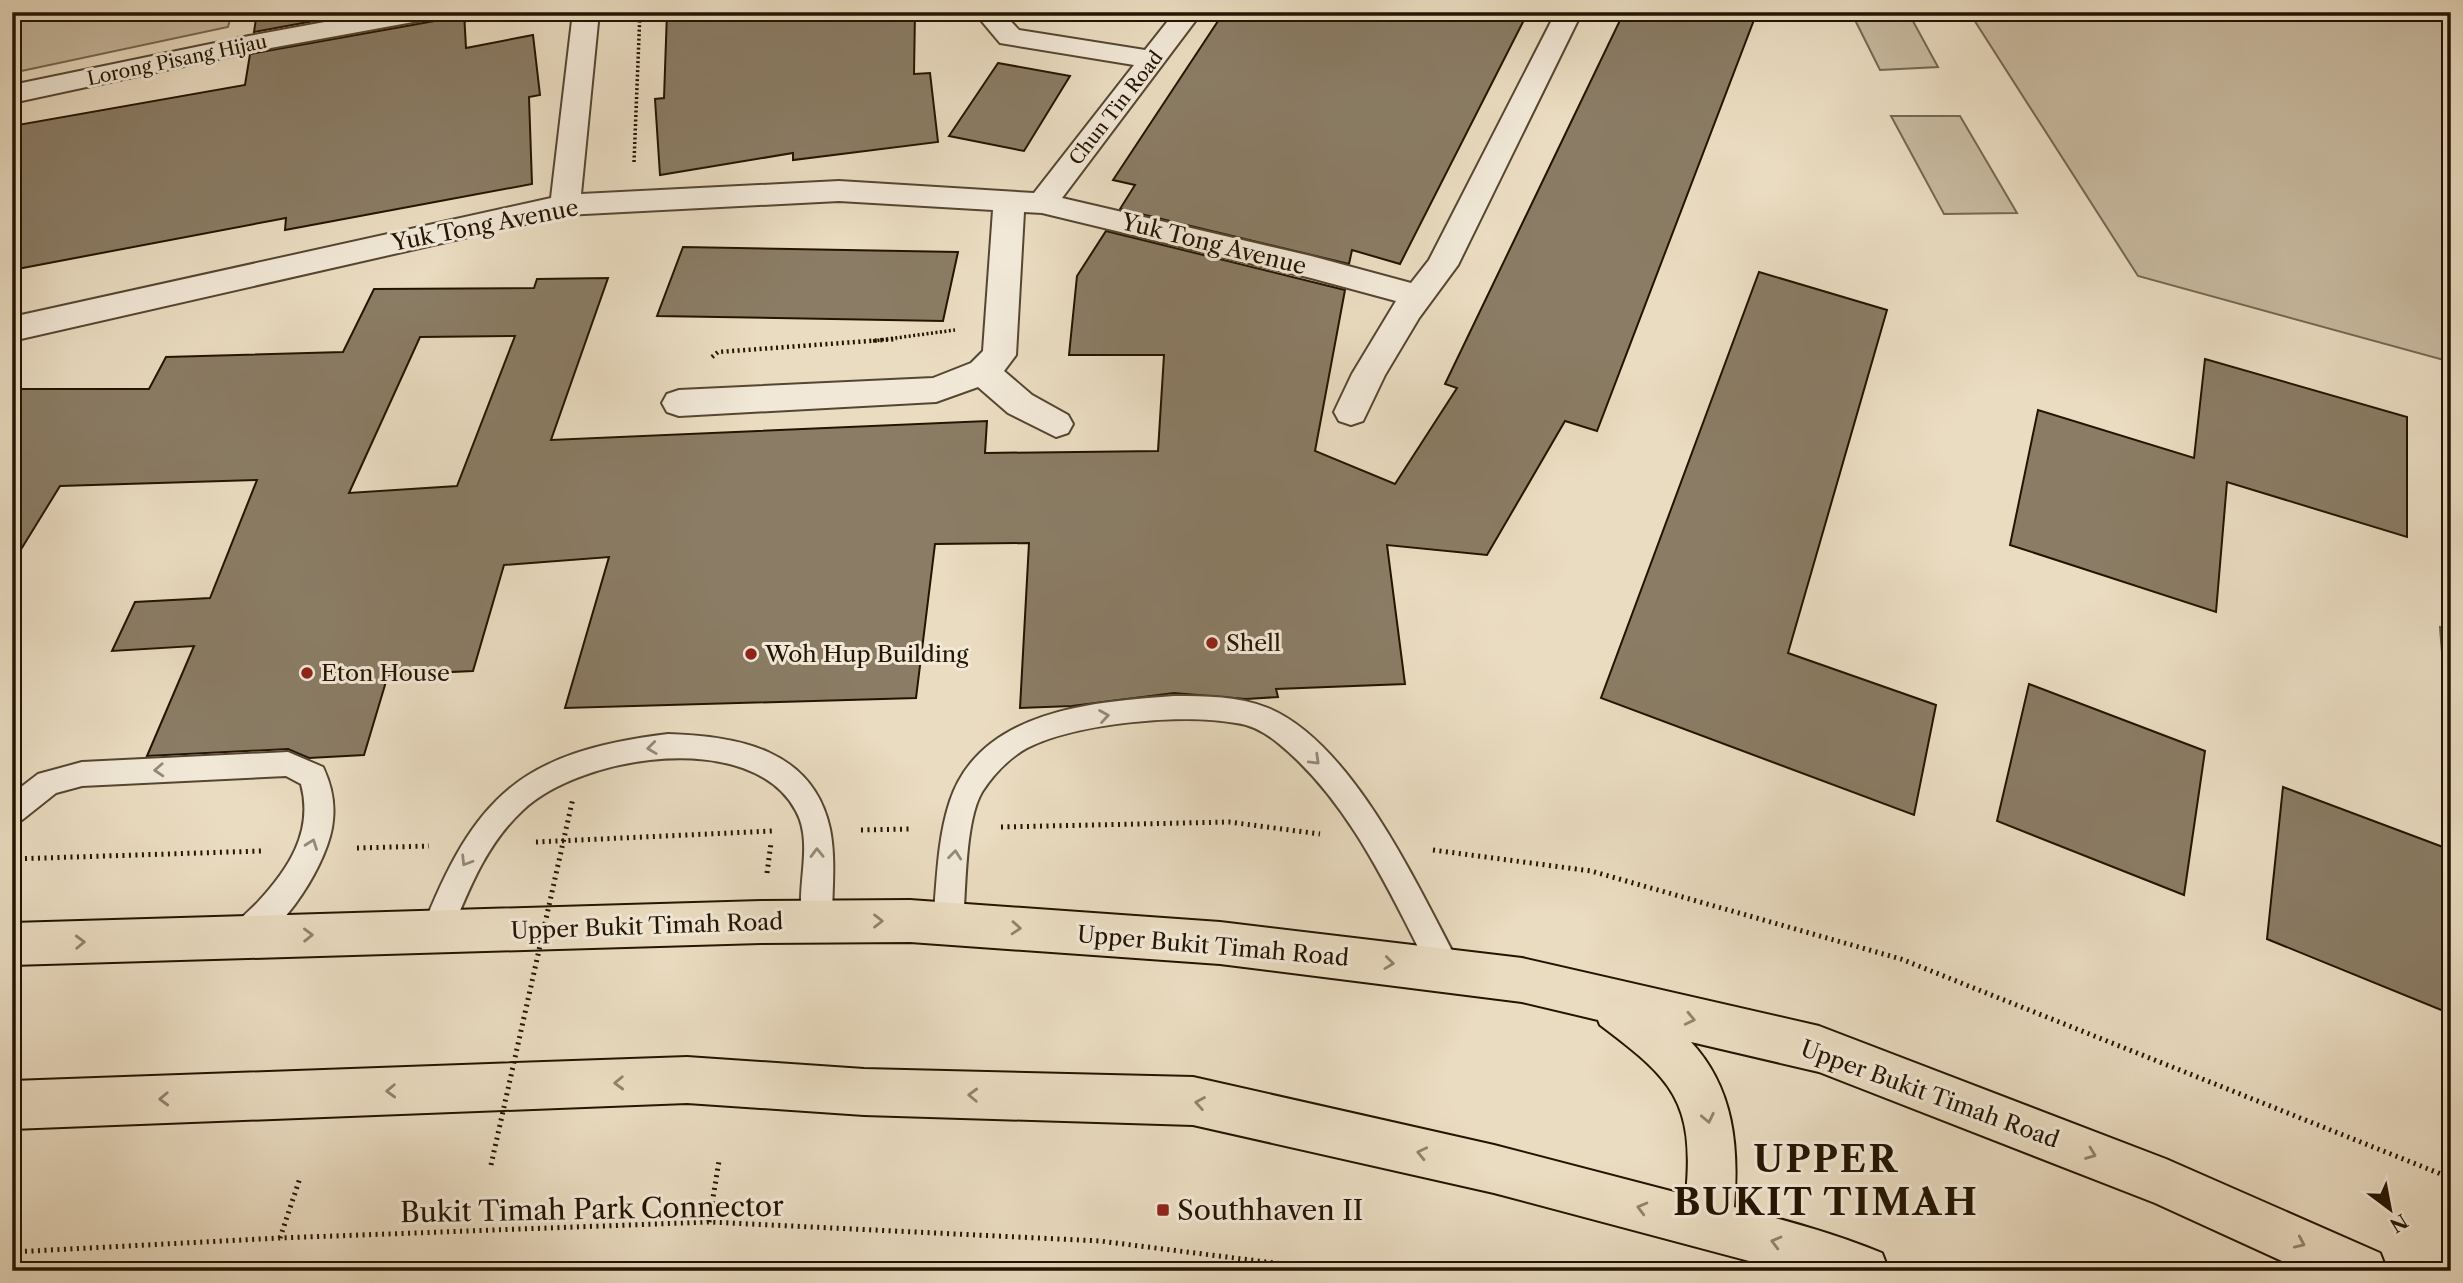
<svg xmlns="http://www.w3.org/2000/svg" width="2463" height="1283" font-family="'Libre Caslon Text',serif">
  <rect width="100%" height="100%" fill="#eadcc1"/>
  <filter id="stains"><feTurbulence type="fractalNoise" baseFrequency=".00286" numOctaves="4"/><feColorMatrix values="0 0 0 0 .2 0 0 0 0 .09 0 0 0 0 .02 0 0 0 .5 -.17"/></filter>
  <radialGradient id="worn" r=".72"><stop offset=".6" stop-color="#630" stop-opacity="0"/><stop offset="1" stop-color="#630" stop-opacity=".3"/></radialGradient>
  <g fill="#c8baa0" stroke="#766750" stroke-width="2">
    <polygon points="12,12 232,12 228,27 12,73"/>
    <polygon points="1851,12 1908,12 1938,67 1880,70"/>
    <polygon points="1969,12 2451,12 2451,362 2138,276"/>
    <polygon points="1891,116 1960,116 2017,213 1944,214"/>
  </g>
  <polygon fill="#a69880" stroke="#72634d" stroke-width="2" points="2440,627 2451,630 2451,717 2447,716"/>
  <g fill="#8a7c65" stroke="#231401" stroke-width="2" fill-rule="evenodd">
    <polygon points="257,12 363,12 254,32"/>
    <polygon points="439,12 464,12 466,48 533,35 540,95 529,97 532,184 285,230 286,218 12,270 12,126 245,85 250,54 434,21"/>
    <polygon points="667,12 915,12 914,74 930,73 938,142 793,160 793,153 660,175 655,99 664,98"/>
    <polygon points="1224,12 1528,12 1400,264 1352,250 1349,264 1120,209 1135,185 1113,180"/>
    <path d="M1624 12H1757L1597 431 1565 421 1487 555 1387 545 1405 684 1276 689 1278 697 1246 699 1174 693 1072 706 1020 708 1029 543 935 544 916 698 565 708 609 557 504 565 473 671 388 675 364 755 309 758 288 749 147 756 194 646 112 651 135 602 210 598 257 480 60 486 12 564V389H149L166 357 343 352 374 289 534 288 537 279 608 278 551 440 987 421 985 453 1158 451 1164 355H1069L1077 276 1106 231 1345 290 1315 451 1395 484 1457 388 1445 384ZM515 336 457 486 349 493 420 337Z"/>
    <polygon points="998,63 1070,76 1024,151 949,136"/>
    <polygon points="683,247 958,252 943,321 657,316"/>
    <polygon points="1759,272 1887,310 1788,653 1936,705 1914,815 1601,698"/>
    <polygon points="2205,359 2407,417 2407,537 2227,482 2216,612 2010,545 2038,410 2194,458"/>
    <polygon points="2029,684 2205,751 2184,895 1997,821"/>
    <polygon points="2283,787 2451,850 2451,1014 2267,939"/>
  </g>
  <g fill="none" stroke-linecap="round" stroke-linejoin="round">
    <g stroke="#554631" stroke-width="4">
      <g id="service">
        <path d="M1174 696C1206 696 1238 696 1268 708 1352 743 1416 883 1457 960L1461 970 1457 980 1446 985 1435 980C1392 898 1352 803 1278 743 1266 733 1252 725 1236 723 1182 713 1076 723 1027 748 1009 758 993 775 982 792 965 821 966 889 963 923L959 933 948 937 937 933 933 923C937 883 937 840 950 801 980 710 1093 702 1174 696Z"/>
        <path d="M668 734C737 736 813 749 830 829 836 859 832 891 832 921L828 931 817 935 806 931C791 896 816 847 796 811 752 728 581 755 523 810 484 846 467 895 447 942L436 946 425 942 421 932C474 796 521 752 668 734Z"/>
        <path d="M288 752 323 767C331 784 335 802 333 820 330 861 282 936 243 951L232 947 228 937C234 923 245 915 256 904 288 870 314 832 301 784L286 776 82 786 56 793 22 820 12 824V794L38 774 82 762Z"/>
      </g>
    </g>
    <g stroke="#554631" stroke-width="4">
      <g id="minor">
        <polygon points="379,12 437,12 433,18 424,20 249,52 12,103 12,85 249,36"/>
        <polygon points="573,12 599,12 581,194 839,181 1034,193 1134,65 1000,43 974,12 1002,12 1019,30 1145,50 1175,12 1202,12 1062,198 1311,256 1411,283 1429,260 1556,12 1582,12 1458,265 1419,318 1385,375 1363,421 1351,425 1339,421 1334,412 1352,374 1396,301 1311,278 1042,213 1024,212 1016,355 1004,371 1032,395 1068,415 1073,424 1068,433 1056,437 1008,413 978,387 936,402 679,416 667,412 662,403 667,394 679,390 933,378 971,363 983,351 993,210 839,201 565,215 12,341 12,317 551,198"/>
      </g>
    </g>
    <g stroke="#231401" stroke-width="4">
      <path id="trunk" d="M910 900 1220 922 1522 958 1819 1026 2166 1159 2380 1253 2387 1271H2304L2155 1203 1819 1072 1691 1042C1734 1088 1739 1147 1734 1207 1784 1220 1834 1233 1882 1253L1889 1271H1787L1494 1193 1193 1125 864 1115 687 1103 12 1129V1081L687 1057 864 1069 1193 1077 1494 1145 1686 1195C1695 1101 1672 1079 1600 1025L1598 1020 1522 1002 1220 964 910 942 761 943 12 965V923L761 901Z"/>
    </g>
    <g stroke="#231401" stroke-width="3.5" stroke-dasharray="2 2.5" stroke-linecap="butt">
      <polyline points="464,21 531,12"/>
      <polyline points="634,162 640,12"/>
      <polyline points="873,341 955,330"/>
    </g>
    <polyline stroke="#231401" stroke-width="4.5" stroke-dasharray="2 3.5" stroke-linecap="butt" points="712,357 718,352 897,339"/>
    <g stroke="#231401" stroke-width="5" stroke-dasharray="2 4.5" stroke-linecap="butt">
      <polyline points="1001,827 1229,822 1320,834"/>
      <polyline points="861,830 912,829"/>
      <polyline points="536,842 772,831"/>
      <polyline points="357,848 429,846"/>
      <polyline points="1433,850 1591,871 1901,959 2451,1178"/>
      <polyline points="12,859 261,851"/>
      <polyline points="767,873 771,843"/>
      <polyline points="709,1222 719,1161"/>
      <polyline points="280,1238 300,1178"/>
      <polyline points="12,1252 280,1238 709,1222 1100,1241 1338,1271"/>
    </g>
    <use href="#service" fill="#f1e8d7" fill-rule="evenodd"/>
    <use href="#minor" fill="#f1e8d7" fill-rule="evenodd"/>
    <use href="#trunk" fill="#eadcc1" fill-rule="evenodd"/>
    <polyline stroke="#231401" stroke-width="5" stroke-dasharray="2 4.5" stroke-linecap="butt" points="491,1165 573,798"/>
  </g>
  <defs><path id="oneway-chevron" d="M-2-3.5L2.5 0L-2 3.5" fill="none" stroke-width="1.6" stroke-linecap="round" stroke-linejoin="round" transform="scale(1.75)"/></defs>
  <g stroke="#948977">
    <use href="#oneway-chevron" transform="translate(1104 716) rotate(-9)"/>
    <use href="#oneway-chevron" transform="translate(652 748) rotate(173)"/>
    <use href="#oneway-chevron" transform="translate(1315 760) rotate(44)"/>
    <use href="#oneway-chevron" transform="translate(159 770) rotate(177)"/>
    <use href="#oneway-chevron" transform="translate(312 844) rotate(-70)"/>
    <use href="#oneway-chevron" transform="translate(817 853) rotate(-91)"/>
    <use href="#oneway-chevron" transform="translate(955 855) rotate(-84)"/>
    <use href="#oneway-chevron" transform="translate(466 861) rotate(122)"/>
  </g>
  <g stroke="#90826b">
    <use href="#oneway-chevron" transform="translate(878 921)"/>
    <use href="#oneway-chevron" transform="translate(1016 928) rotate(4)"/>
    <use href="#oneway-chevron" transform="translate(308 935) rotate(-1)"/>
    <use href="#oneway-chevron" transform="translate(80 942) rotate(-2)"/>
    <use href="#oneway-chevron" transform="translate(1389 963) rotate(7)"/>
    <use href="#oneway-chevron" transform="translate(1690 1019) rotate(13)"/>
    <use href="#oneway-chevron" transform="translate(619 1083) rotate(178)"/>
    <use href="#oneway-chevron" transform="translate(391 1091) rotate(178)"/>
    <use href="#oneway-chevron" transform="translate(973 1095) rotate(-178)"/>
    <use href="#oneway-chevron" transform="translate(164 1099) rotate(178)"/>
    <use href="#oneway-chevron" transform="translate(1200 1103) rotate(-170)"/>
    <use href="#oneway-chevron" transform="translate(1708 1118) rotate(78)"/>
    <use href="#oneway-chevron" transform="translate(1422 1153) rotate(-167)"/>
    <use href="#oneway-chevron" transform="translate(2091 1154) rotate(21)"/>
    <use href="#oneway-chevron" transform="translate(1642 1208) rotate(-165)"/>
    <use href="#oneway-chevron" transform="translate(1776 1242) rotate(-165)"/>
    <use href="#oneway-chevron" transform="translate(2300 1243) rotate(24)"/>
  </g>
  <g fill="#8f2418" stroke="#f1e8d7" stroke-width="2.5">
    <circle cx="1212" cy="643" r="7"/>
    <circle cx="751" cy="654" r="7"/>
    <circle cx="307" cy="673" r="7"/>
    <rect x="1156" y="1203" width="14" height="14" rx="3.5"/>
  </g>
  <g text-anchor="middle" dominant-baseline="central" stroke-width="6" stroke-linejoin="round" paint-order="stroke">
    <g font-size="19" fill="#231401" stroke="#f1e8d7">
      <text transform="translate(177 60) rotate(-12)">Lorong Pisang Hijau</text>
      <text transform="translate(1116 108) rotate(-52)">Chun Tin Road</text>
    </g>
    <g font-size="23" fill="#231401" stroke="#f1e8d7">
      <text transform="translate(485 225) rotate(-11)">Yuk Tong Avenue</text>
      <text transform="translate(1214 244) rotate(14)">Yuk Tong Avenue</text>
      <text transform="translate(647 926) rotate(-2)">Upper Bukit Timah Road</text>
      <text transform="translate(1213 946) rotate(5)">Upper Bukit Timah Road</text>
      <text transform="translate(1930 1094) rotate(20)">Upper Bukit Timah Road</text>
    </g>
    <g font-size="23" fill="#231401" stroke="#f1e8d7" text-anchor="start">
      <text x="1226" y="643">Shell</text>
      <text x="765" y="654">Woh Hup Building</text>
      <text x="321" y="673">Eton House</text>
    </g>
    <g font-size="28" fill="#231401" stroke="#f1e8d7">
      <text transform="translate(592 1209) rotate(-1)">Bukit Timah Park Connector</text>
    </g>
    <g font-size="28" fill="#231401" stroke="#f1e8d7" text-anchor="start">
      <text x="1177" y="1210">Southhaven II</text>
    </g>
    <g font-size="37" font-weight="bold" letter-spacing="2" fill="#231401" stroke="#f1e8d7">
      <text x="1826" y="1159">UPPER<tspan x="1826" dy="43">BUKIT TIMAH</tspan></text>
    </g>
  </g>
  <rect width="2463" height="1283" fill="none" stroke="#eadcc1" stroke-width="42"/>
  <rect x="14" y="14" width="2435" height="1255" fill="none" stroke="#231401" stroke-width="3.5"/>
  <rect x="21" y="21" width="2421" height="1241" fill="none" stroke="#231401" stroke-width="2"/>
  <g transform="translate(2390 1209) rotate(148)" stroke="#f1e8d7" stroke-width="5" paint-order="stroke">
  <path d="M0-5L12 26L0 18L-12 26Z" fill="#231401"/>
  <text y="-10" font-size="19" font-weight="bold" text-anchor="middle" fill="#231401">N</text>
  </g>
  <rect width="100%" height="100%" filter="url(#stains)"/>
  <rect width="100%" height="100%" fill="url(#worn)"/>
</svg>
